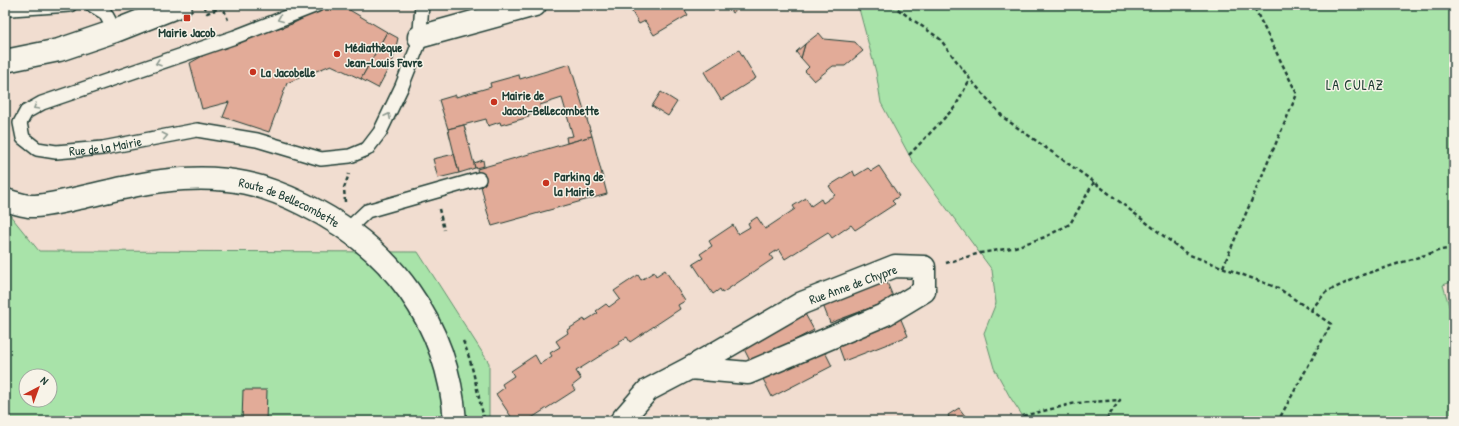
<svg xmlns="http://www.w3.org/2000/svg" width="1459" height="426" font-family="'Patrick Hand',sans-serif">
  <rect width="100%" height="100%" fill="#f1ddd0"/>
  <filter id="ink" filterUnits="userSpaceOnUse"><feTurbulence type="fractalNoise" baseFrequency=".025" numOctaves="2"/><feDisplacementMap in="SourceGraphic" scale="8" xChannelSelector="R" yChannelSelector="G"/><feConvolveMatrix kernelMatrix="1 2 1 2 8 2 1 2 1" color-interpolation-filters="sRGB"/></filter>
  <g filter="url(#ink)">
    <g fill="#a8e3a9" stroke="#64906e" fill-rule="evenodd">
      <polygon points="858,5 1454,5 1454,281 1443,285 1454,323 1454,421 1026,421 1010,397 994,368 984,333 996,303 992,270 914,164 881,103 876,72"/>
      <path d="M5 209 39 251 418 252 489 363V421H5ZM26 376H50V400H26Z"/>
    </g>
    <g fill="#e2ab98" stroke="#1f3d34">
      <polygon points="329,5 341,5 387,32 361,79 331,65 287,83 269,132 223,117 229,102 202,109 190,63 215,49 294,23"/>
      <polygon points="628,5 682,5 688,15 654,35 645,21 639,24"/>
      <polygon points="727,5 744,5 732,13"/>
      <polygon points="293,20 294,23 282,28 282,25"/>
      <polygon points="387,32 398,38 393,60 378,88 361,79"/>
      <polygon points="819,33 824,39 855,42 863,51 845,66 833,66 814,81 805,71 809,67 801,58 805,44"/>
      <polygon points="805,44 801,58 796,52"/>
      <polygon points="739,50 756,78 721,100 704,72"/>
      <polygon points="570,64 592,136 567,143 566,137 573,136 562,98 540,105 541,111 528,114 529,117 501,125 500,122 488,126 486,119 448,129 439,100 456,95 456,97 491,87 490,83 519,75 520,79"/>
      <polygon points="661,92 677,102 668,116 652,106"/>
      <polygon points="464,125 475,168 459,173 448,129"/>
      <polygon points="592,136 607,194 492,226 487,211 477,169"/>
      <polygon points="454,154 459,173 438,178 433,159"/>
      <polygon points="483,160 484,166 475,168 474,163"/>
      <polygon points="879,166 899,196 892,201 895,204 855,230 851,225 832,238 828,232 785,259 779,249 770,255 773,259 722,293 720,289 713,294 693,264 703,258 700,254 712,246 709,241 733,225 738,234 750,227 748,223 757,217 765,229 795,209 793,206 806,198 811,206 821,199 823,203 835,195 829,186 853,171 855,176 868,168 871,171"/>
      <polygon points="665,270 685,301 678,305 680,309 630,342 627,337 618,342 619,344 576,371 581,379 572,386 575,390 527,421 524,421 523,419 520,421 514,421 496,394 504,388 502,384 514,376 511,371 535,355 540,364 552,356 550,353 560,347 556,341 568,333 567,330 584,319 585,321 598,313 596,311 606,304 609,307 620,299 614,291 638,275 641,280 654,272 656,276"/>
      <polygon points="886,280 894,299 830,323 823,305"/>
      <polygon points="804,312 814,330 751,363 742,345"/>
      <polygon points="900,317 908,336 844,361 837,342"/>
      <polygon points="823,348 832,366 772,397 763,379"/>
      <polygon points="243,390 267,390 266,421 242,421"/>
      <polygon points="959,408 969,421 943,421 949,417 948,415"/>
    </g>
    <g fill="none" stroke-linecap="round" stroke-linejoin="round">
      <g stroke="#1f3d34" stroke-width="16">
        <g id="lane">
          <polyline points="92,5 105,13 115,31"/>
          <path id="s1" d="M317 5 235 37 42 103 26 112 20 123 23 138 37 149 56 152 103 148 197 130 257 140 321 159 350 156 367 149 380 132 402 86 419 43 422 5"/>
          <polyline points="5,9 11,9 70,5"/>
          <polyline points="348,229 367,211 479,179"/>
        </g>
      </g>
      <g stroke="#1f3d34" stroke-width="25">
        <g id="street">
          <polyline points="419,37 535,5"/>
          <polyline points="621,421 648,390 690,368 802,303 895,266 924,267 924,291 886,314 748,373 690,368"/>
        </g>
      </g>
      <g stroke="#1f3d34" stroke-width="25">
        <g id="secondary">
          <polyline points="5,61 59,50 115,31 181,5"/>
          <path id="s2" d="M5 200C13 202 21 205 29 206 44 207 65 201 79 198 114 190 148 181 183 179 230 176 262 184 303 204 391 246 448 323 455 421"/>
        </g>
      </g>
      <g stroke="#1f3d34" stroke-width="2.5" stroke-dasharray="4 3" stroke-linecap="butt">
        <polyline points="892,5 940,39 970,79 1004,118 1094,182 1187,254 1278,288 1331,324 1278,421"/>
        <polyline points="204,6 207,13 223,7 228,20"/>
        <polyline points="909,155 955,107 970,79"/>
        <polyline points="345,202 344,188 349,174"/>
        <polyline points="439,209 444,230"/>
        <polyline points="946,263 980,253 1012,248 1045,237 1070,224 1094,182"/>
        <polyline points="1223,267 1297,94 1253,5"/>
        <polyline points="1311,310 1326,292 1365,274 1441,250 1454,248"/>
        <path d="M463 341C474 366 477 395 485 421"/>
        <polyline points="1023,416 1076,403 1120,400 1105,421"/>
      </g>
      <use href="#lane" stroke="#f7f3e8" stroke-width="13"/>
      <use href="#street" stroke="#f7f3e8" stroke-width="22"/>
      <use href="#secondary" stroke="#f7f3e8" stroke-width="22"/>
    </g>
    <defs><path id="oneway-chevron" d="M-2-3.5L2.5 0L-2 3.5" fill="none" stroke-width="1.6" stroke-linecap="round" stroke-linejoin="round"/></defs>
    <g stroke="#8b988e">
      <use href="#oneway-chevron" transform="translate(280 19) rotate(158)"/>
      <use href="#oneway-chevron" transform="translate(158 63) rotate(161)"/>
      <use href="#oneway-chevron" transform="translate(36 107) rotate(150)"/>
      <use href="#oneway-chevron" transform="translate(388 116) rotate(-64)"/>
      <use href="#oneway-chevron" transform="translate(165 136) rotate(-11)"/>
    </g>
  </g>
  <g fill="#c8321e" stroke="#f7f3e8" stroke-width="1.5">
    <rect x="183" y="14" width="8" height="8" rx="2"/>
    <circle cx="337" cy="54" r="4"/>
    <circle cx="253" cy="72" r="4"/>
    <circle cx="494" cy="102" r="4"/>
    <circle cx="546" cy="183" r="4"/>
  </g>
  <g text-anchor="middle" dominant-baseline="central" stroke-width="3" stroke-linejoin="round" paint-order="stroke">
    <g font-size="13" font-weight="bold" fill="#1f3d34" stroke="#f7f3e8" text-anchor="start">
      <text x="187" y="32" text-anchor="middle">Mairie Jacob</text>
      <text x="345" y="47">Médiathèque<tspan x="345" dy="15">Jean-Louis Favre</tspan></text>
      <text x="261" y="72">La Jacobelle</text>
      <text x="502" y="95">Mairie de<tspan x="502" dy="15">Jacob-Bellecombette</tspan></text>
      <text x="554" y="176">Parking de<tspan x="554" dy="15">la Mairie</tspan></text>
    </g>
    <g font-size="13" fill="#1f3d34" stroke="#f7f3e8">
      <text stroke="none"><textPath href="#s1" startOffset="425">Rue de la Mairie</textPath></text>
      <text stroke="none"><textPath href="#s2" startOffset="292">Route de Bellecombette</textPath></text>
      <text transform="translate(853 284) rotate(-20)">Rue Anne de Chypre</text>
    </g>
    <g font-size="14" letter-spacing="1" fill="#1f3d34" stroke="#f7f3e8">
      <text x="1355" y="84">LA CULAZ</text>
    </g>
  </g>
  <rect width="1459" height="426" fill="none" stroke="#f7f3e8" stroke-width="20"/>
  <rect x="10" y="10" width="1439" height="406" fill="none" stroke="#1f3d34" stroke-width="1.5" filter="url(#ink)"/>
  <g transform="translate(38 388) rotate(41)"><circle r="19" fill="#f7f3e8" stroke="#a1aaa0"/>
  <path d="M0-3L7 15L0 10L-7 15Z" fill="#c8321e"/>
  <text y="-6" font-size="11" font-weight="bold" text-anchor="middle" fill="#1f3d34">N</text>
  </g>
</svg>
